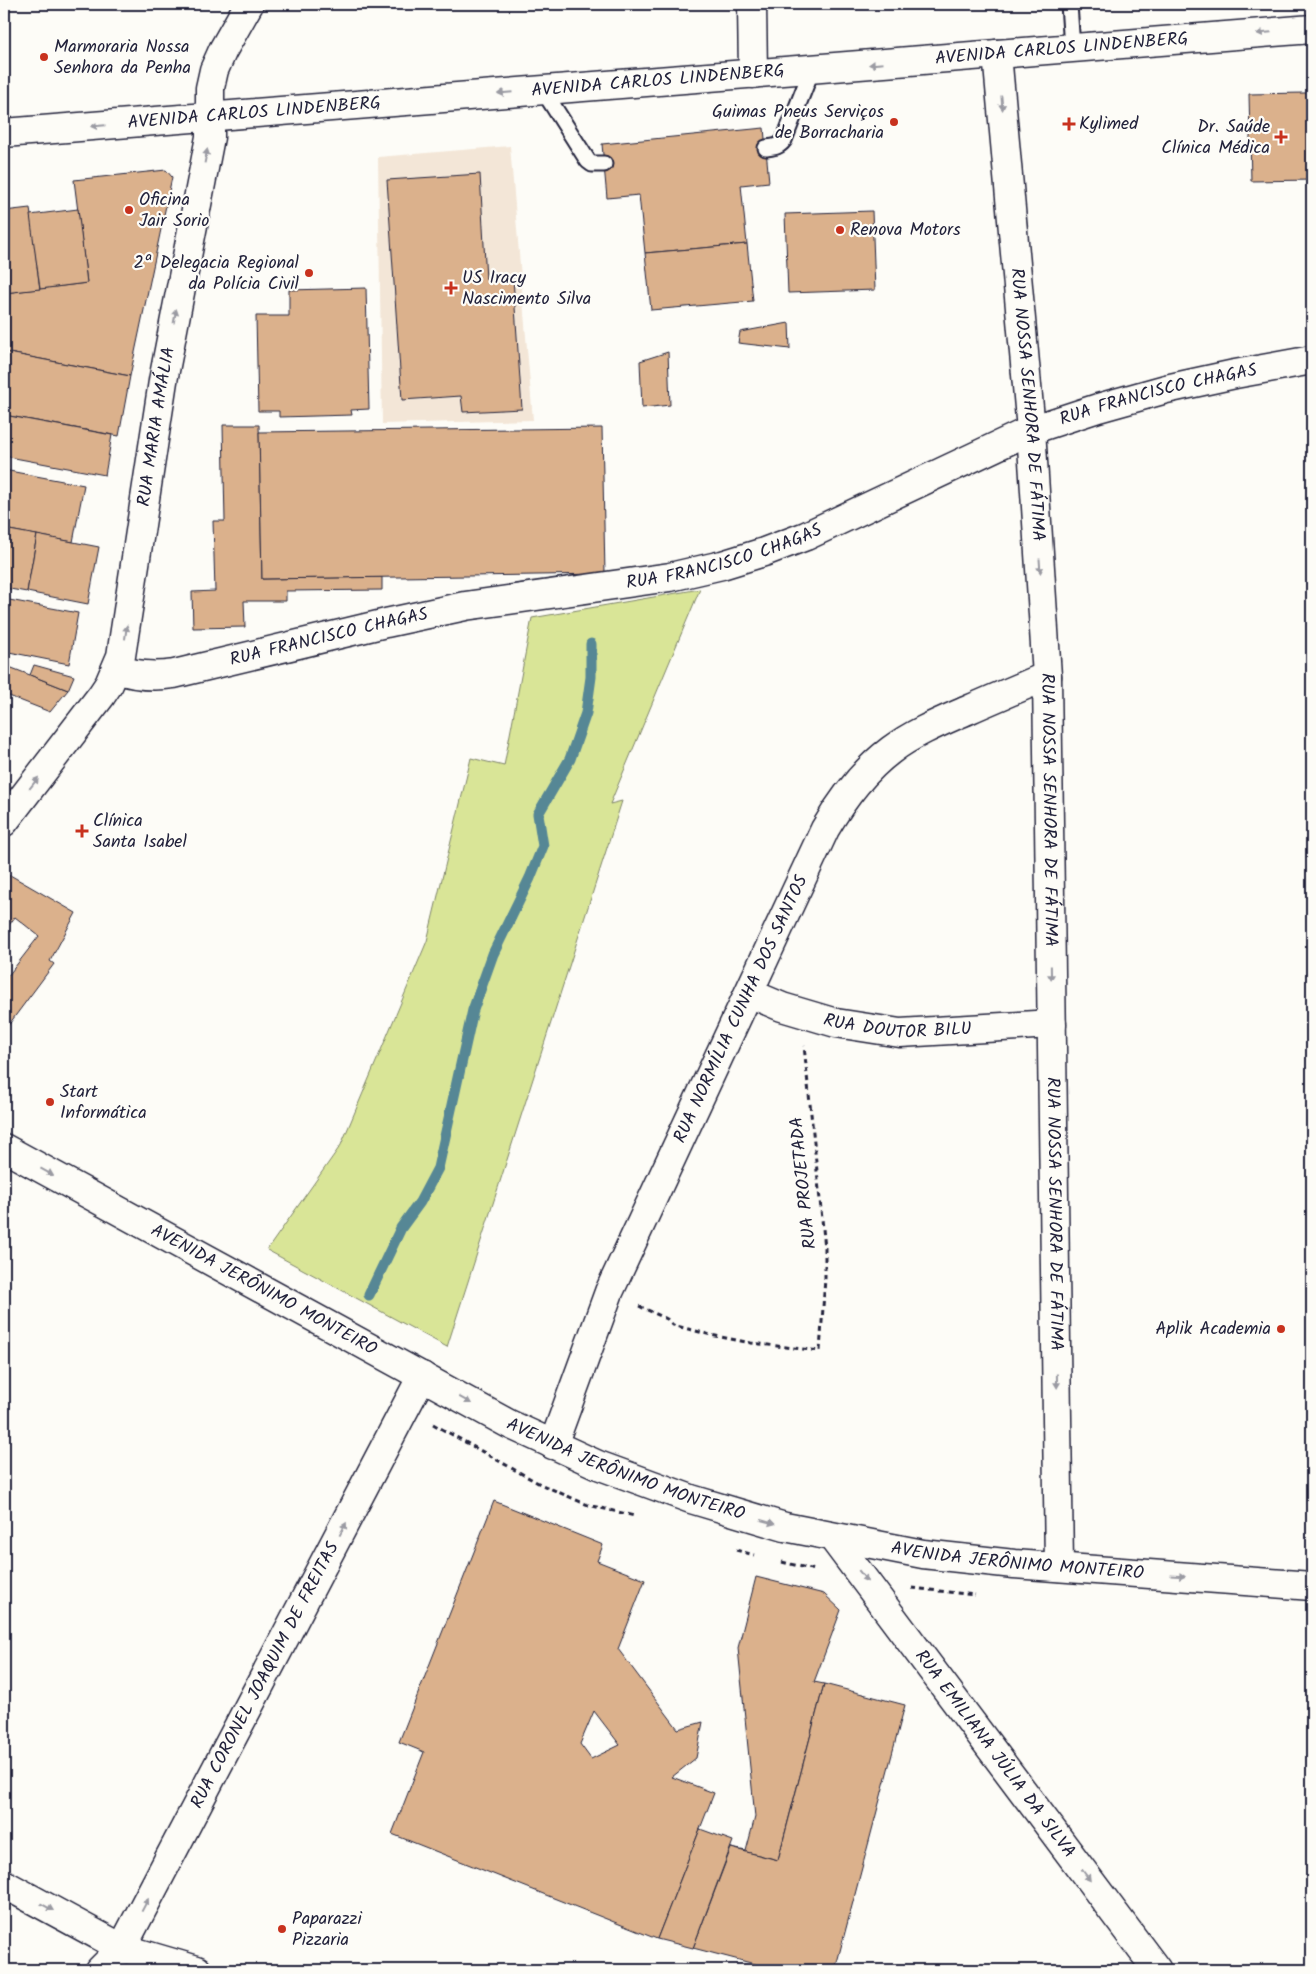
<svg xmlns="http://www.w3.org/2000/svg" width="1316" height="1974" font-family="Kalam,sans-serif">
  <rect width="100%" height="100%" fill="#fdfcf7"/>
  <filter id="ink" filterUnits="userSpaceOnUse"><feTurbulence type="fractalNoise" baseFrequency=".02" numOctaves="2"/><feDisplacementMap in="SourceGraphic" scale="10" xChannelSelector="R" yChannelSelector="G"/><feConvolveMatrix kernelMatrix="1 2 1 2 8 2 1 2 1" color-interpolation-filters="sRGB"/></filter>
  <g filter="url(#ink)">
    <polygon fill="#f3e6d7" points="510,146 533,420 382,424 378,157"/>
    <polygon fill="#d9e597" stroke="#7e8469" points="700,589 610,804 622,801 447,1347 267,1250 341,1145 427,941 471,758 504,766 532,618"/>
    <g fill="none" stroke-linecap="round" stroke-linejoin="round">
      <polyline stroke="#568795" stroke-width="11" points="369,1295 401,1228 420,1202 438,1168 473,1010 493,954 530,878 543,846 538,814 570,759 586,713 591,677 591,644"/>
    </g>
    <g fill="#dbb18c" stroke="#22223b" fill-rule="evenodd">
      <polygon points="1304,93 1312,93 1312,180 1251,181 1249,94"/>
      <polygon points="764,128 769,182 741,185 747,244 645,253 639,195 607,198 602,144"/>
      <polygon points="166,170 172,177 130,376 4,352 4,293 87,283 74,180"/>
      <polygon points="480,174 486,280 513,278 522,409 463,412 461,396 402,400 387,180"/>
      <polygon points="30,208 40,289 4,293 4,211"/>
      <polygon points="78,209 87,283 40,289 30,215"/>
      <polygon points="872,211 875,290 788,293 785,214"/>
      <polygon points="747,244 753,301 651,310 645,253"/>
      <polygon points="366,288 369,409 351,410 352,415 279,417 279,411 258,411 256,316 289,316 289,290"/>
      <polygon points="789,323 790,349 738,343 740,332"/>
      <polygon points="4,352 130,376 119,436 4,415"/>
      <polygon points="668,352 670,405 642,408 640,361"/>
      <polygon points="4,415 112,435 105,475 4,456"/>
      <polygon points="223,425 259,425 262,579 382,577 382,590 286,591 286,601 244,601 245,627 193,628 192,592 215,591 213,521 225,521"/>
      <polygon points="602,428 605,574 262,579 259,432"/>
      <polygon points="4,470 84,485 73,542 4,529"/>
      <polygon points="4,529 37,535 27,592 4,588"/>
      <polygon points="37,535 99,547 88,604 27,592"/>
      <polygon points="4,599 78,613 69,664 4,651"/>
      <polygon points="4,665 30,675 68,690 50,712 4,694"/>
      <polygon points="34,665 74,676 68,690 30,675"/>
      <polygon points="10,875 76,913 50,961 54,964 4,1031 4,981 39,936 15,917 4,932 4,884"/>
      <path d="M494 1501 603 1545 597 1561 645 1580 618 1649 678 1729 703 1722 696 1758 672 1777 714 1793 657 1939 392 1834 424 1752 399 1742ZM594 1711 620 1745 591 1759 580 1744Z"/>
      <polygon points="756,1577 824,1594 841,1610 814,1682 824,1684 778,1860 731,1848 746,1851 755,1817 738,1648"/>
      <polygon points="824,1684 905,1705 835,1970 778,1970 693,1948 731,1848 778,1860"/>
      <polygon points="700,1829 733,1841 693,1948 657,1939"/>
    </g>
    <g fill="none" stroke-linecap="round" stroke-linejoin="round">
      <g stroke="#22223b" stroke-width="19">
        <g id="service">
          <polyline points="1069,4 1072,48"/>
          <polyline points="543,90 588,161 592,164 604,164"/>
          <path d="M766 148C774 147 779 147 784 140L812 69"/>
        </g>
      </g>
      <g stroke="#22223b" stroke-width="31">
        <g id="minor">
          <polyline points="752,4 753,74"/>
          <path id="s1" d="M997 54 1031 430 1047 676 1059 1567"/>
          <path id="s2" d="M116 669C136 676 154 677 174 674L386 623 465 606 670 577 722 565 764 552 806 536 1031 430 1098 408 1166 389 1235 374 1312 360"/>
          <path id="s3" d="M4 822 101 696 109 684 121 656 163 381 210 137V88L214 70 223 50 249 4"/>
          <path id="s4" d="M749 993 782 1007 836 1023 900 1033 1052 1024"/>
          <path id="s5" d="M553 1445 609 1292 825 829C843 798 863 771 891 750 915 732 943 721 970 709 995 698 1021 687 1047 676"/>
          <path id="s6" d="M833 1538 1157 1970"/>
          <polyline points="4,1884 122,1948 197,1970"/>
          <path id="s7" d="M100 1970 122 1948 422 1376"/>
        </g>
      </g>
      <g stroke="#22223b" stroke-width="31">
        <g id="secondary">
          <path id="s8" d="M4 133 1312 29"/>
          <path id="s9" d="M4 1148 509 1424 598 1465 691 1499 785 1527 923 1554 1014 1564 1312 1586"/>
        </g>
      </g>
      <g stroke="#22223b" stroke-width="3" stroke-dasharray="5 4" stroke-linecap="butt">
        <polyline points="639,1306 667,1319 673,1325 711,1335 751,1343 820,1351 825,1278 825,1248 804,1046"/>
        <polyline points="433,1424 540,1484 588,1505 635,1516"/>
        <polyline points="736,1550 754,1555"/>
        <polyline points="782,1562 815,1570"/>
        <polyline points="912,1588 975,1595"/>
      </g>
      <use href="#service" stroke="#fdfcf7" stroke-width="15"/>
      <use href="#minor" stroke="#fdfcf7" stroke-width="28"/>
      <use href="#secondary" stroke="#fdfcf7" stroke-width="28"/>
    </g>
    <defs><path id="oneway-solid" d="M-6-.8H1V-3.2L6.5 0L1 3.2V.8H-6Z" transform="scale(1.25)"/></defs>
    <g fill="#9a9aa2">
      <use href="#oneway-solid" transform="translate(1264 33) rotate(175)"/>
      <use href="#oneway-solid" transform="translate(876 64) rotate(175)"/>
      <use href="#oneway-solid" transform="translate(505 93) rotate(175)"/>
      <use href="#oneway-solid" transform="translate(1002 103) rotate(85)"/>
      <use href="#oneway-solid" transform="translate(98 126) rotate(175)"/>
      <use href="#oneway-solid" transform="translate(206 156) rotate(-79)"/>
      <use href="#oneway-solid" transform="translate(175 316) rotate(-79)"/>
      <use href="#oneway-solid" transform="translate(1040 566) rotate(86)"/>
      <use href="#oneway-solid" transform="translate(126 632) rotate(-82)"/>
      <use href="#oneway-solid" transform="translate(34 783) rotate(-52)"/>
      <use href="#oneway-solid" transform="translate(1051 973) rotate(89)"/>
      <use href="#oneway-solid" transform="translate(47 1172) rotate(29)"/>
      <use href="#oneway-solid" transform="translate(1057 1381) rotate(89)"/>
      <use href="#oneway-solid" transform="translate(465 1400) rotate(29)"/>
      <use href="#oneway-solid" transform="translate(768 1522) rotate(16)"/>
      <use href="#oneway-solid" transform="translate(343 1529) rotate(-62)"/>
      <use href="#oneway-solid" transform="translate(863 1576) rotate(52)"/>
      <use href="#oneway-solid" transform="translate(1178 1576) rotate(4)"/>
      <use href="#oneway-solid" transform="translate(1086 1875) rotate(53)"/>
      <use href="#oneway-solid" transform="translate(145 1905) rotate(-62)"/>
      <use href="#oneway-solid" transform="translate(47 1907) rotate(29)"/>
    </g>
  </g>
  <g fill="#c8321e" stroke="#fdfcf7" stroke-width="2">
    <circle cx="44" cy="57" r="5"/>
    <circle cx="894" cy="122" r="5"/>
    <path d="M1066.5 116.5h5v5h5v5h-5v5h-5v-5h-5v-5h5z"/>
    <path d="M1278.5 129.5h5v5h5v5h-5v5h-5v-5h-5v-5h5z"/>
    <circle cx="129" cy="210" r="5"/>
    <circle cx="840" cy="230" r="5"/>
    <circle cx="309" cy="273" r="5"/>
    <path d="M448.5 280.5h5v5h5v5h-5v5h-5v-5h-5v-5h5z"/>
    <path d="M79.5 823.5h5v5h5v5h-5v5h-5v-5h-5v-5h5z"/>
    <circle cx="50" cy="1102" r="5"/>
    <circle cx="1281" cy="1329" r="5"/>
    <circle cx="282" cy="1929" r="5"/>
  </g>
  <g text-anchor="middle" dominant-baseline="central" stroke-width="4.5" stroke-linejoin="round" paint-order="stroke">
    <g font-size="18" fill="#22223b" stroke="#fdfcf7" text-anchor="start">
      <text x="54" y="47">Marmoraria Nossa<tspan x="54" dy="21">Senhora da Penha</tspan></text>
      <text x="884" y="112" text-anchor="end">Guimas Pneus Serviços<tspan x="884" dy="21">de Borracharia</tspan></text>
      <text x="1079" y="124">Kylimed</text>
      <text x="1270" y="127" text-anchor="end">Dr. Saúde<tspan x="1270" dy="21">Clínica Médica</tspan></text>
      <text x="139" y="200">Oficina<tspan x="139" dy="21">Jair Sorio</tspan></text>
      <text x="850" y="230">Renova Motors</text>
      <text x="299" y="263" text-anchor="end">2ª Delegacia Regional<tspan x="299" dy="21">da Polícia Civil</tspan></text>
      <text x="462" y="278">US Iracy<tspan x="462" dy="21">Nascimento Silva</tspan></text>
      <text x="93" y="821">Clínica<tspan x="93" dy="21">Santa Isabel</tspan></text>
      <text x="60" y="1092">Start<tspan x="60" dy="21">Informática</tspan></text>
      <text x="1271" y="1329" text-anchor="end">Aplik Academia</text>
      <text x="292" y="1919">Paparazzi<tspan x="292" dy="21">Pizzaria</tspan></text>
    </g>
    <g font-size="18" fill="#22223b" stroke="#fdfcf7">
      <text stroke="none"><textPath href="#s8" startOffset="1061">AVENIDA CARLOS LINDENBERG</textPath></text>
      <text stroke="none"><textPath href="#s8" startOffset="656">AVENIDA CARLOS LINDENBERG</textPath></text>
      <text stroke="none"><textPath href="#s8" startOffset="251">AVENIDA CARLOS LINDENBERG</textPath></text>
      <text stroke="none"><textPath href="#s2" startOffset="1088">RUA FRANCISCO CHAGAS</textPath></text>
      <text stroke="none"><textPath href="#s1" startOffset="352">RUA NOSSA SENHORA DE FÁTIMA</textPath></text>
      <text stroke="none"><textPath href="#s3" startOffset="436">RUA MARIA AMÁLIA</textPath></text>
      <text stroke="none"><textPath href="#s2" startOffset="622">RUA FRANCISCO CHAGAS</textPath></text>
      <text stroke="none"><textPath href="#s2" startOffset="218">RUA FRANCISCO CHAGAS</textPath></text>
      <text stroke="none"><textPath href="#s1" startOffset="758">RUA NOSSA SENHORA DE FÁTIMA</textPath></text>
      <text stroke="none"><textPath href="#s5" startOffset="475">RUA NORMÍLIA CUNHA DOS SANTOS</textPath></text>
      <text stroke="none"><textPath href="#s4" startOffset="154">RUA DOUTOR BILU</textPath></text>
      <text transform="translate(804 1183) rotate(-96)">RUA PROJETADA</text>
      <text stroke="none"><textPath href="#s1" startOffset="1162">RUA NOSSA SENHORA DE FÁTIMA</textPath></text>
      <text stroke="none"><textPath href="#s9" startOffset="296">AVENIDA JERÔNIMO MONTEIRO</textPath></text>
      <text stroke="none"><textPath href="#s9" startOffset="701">AVENIDA JERÔNIMO MONTEIRO</textPath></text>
      <text stroke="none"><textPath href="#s9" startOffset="1106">AVENIDA JERÔNIMO MONTEIRO</textPath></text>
      <text stroke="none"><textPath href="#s7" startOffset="339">RUA CORONEL JOAQUIM DE FREITAS</textPath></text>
      <text stroke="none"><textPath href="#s6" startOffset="270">RUA EMILIANA JÚLIA DA SILVA</textPath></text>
    </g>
  </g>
  <rect width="1316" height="1974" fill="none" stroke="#fdfcf7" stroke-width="20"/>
  <rect x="10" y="10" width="1296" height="1954" fill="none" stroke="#22223b" stroke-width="2" filter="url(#ink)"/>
</svg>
